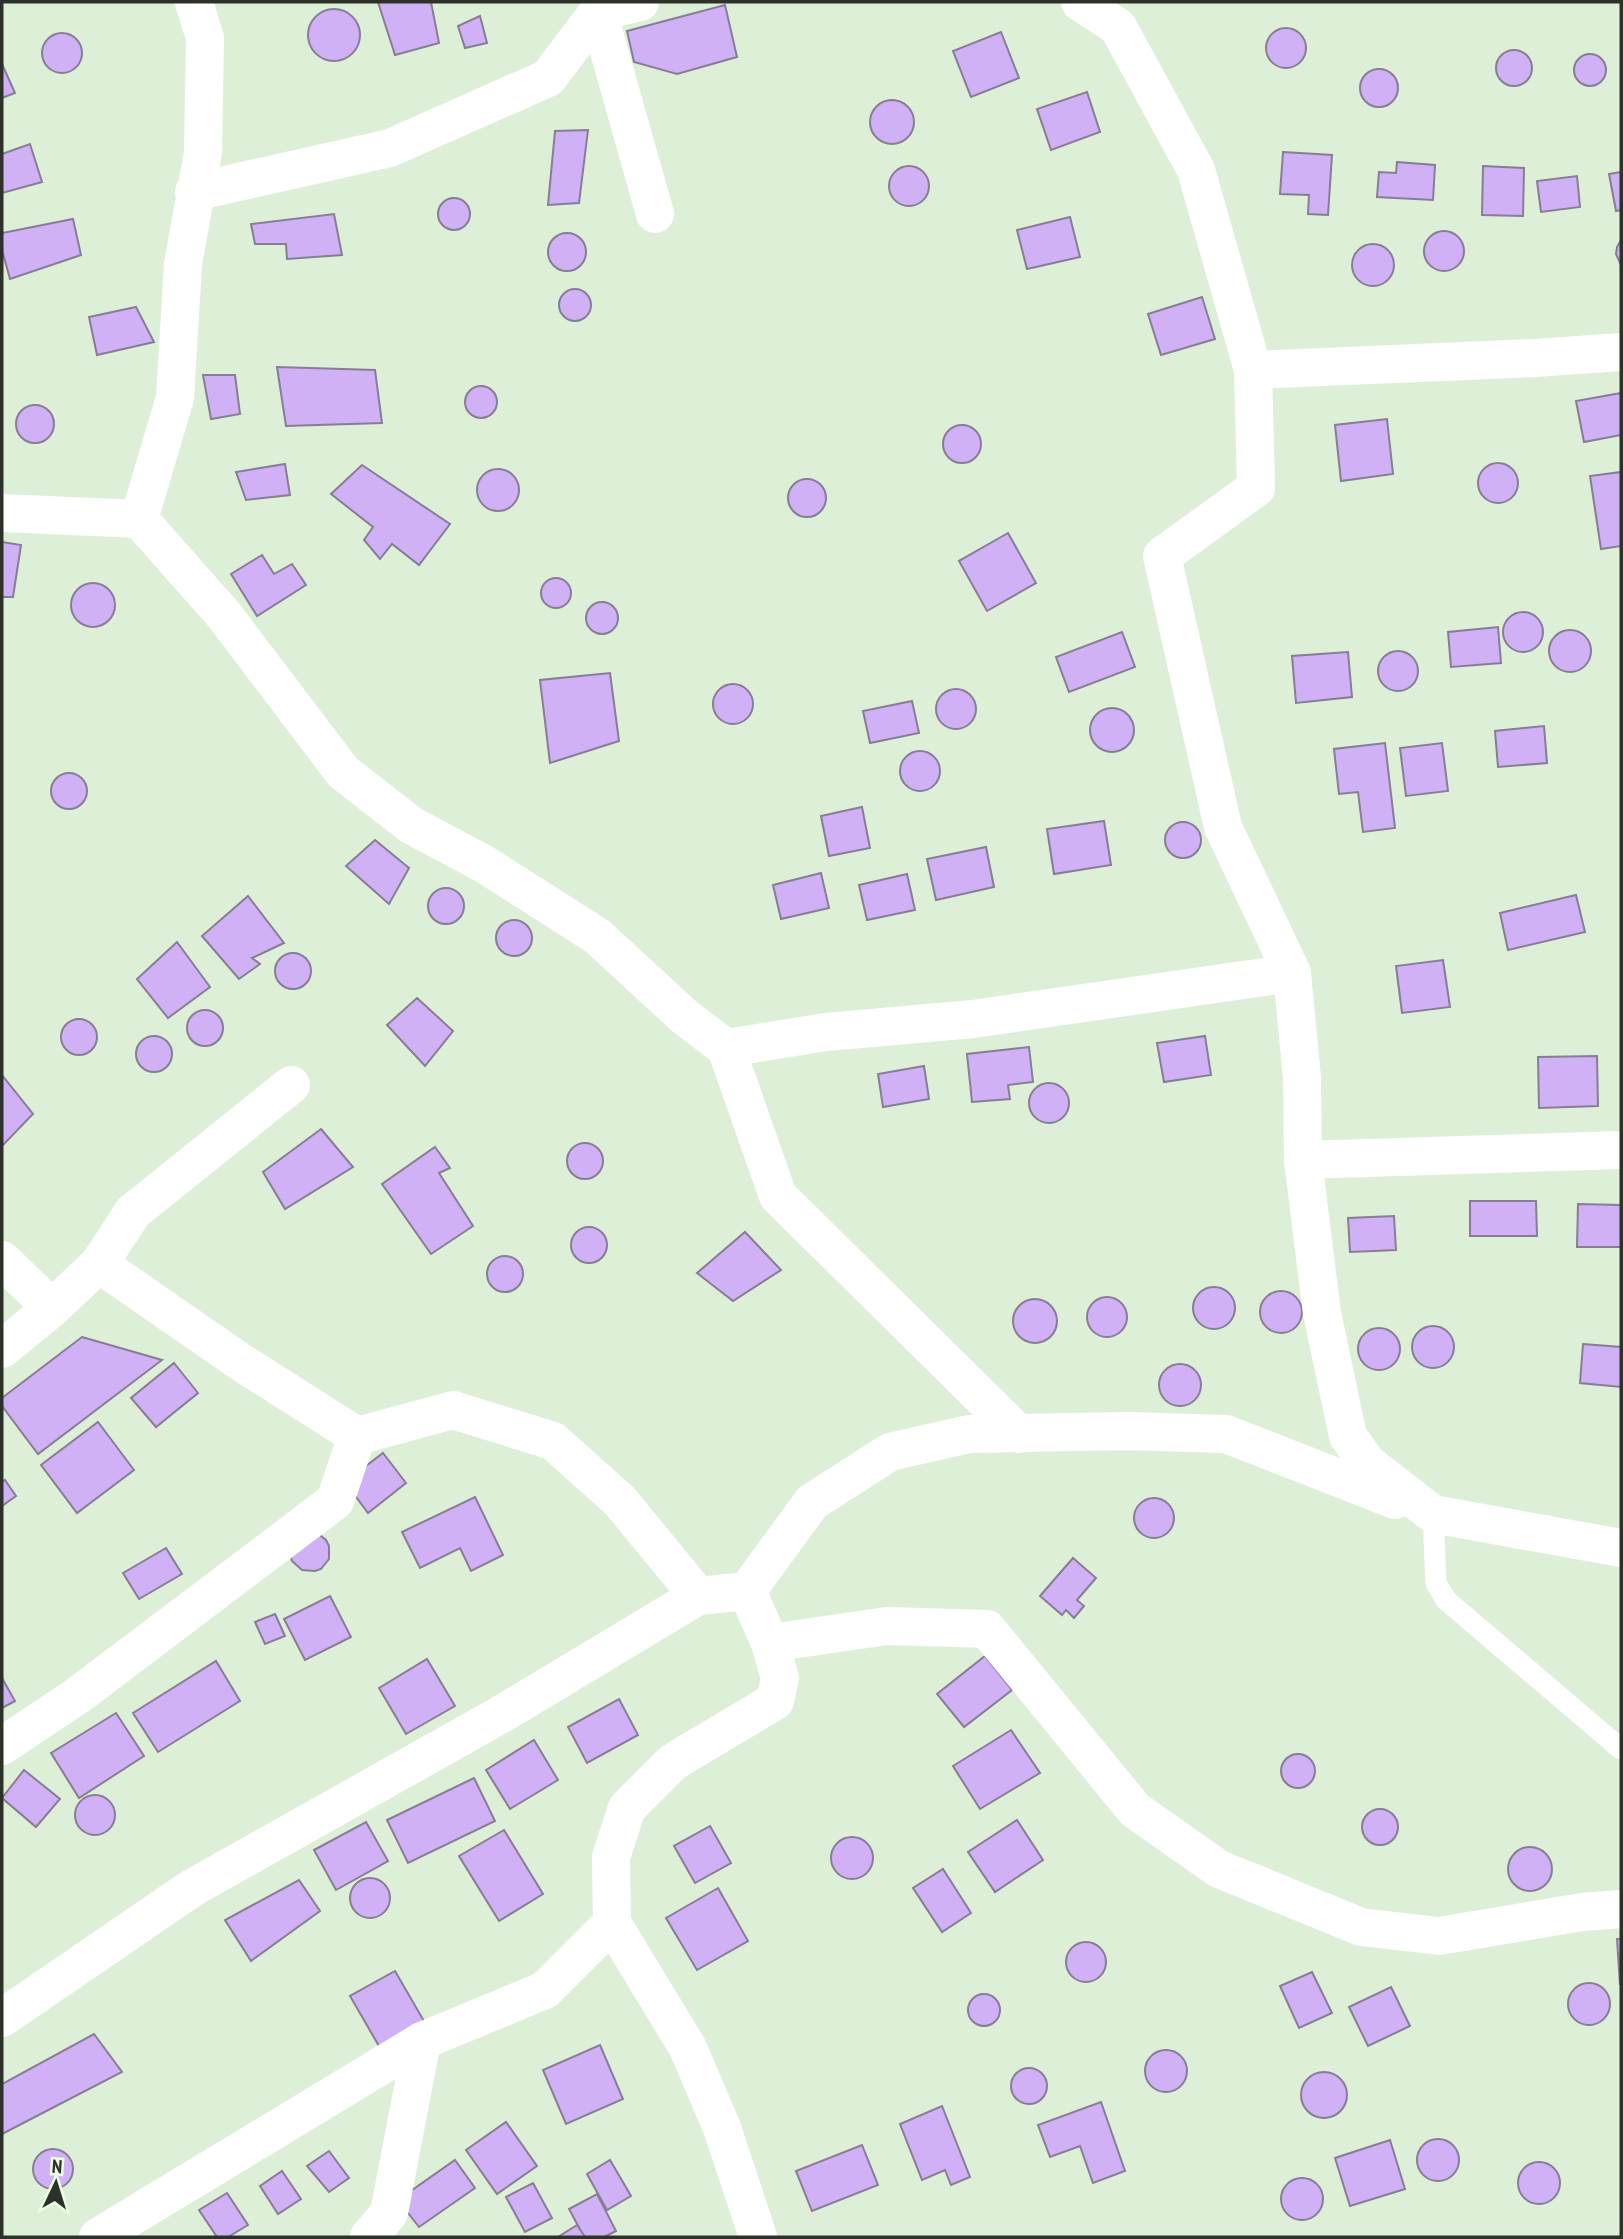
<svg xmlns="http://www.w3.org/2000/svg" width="1623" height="2239" font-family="'PT Sans Narrow',sans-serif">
  <rect width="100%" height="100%" fill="#deefd7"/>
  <g fill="#d0b1f6" stroke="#877d94" stroke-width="2">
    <polygon points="378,2 431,2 439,43 395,55"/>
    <polygon points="725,5 737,57 677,74 634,62 627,31"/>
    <circle cx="334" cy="35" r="26"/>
    <polygon points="480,16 487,43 465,48 458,26"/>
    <circle cx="1286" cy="48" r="20"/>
    <polygon points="1001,32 1019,78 971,97 953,51"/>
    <circle cx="62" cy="53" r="20"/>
    <circle cx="1514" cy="68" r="18"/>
    <circle cx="1590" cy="70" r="16"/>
    <polygon points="2,64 15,93 2,98"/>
    <circle cx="1379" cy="88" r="19"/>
    <polygon points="1087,92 1100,132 1051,150 1037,109"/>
    <circle cx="892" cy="122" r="22"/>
    <polygon points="588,130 579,203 548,205 555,131"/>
    <polygon points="30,144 42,182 2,193 2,154"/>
    <polygon points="1283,152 1332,155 1328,215 1308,214 1309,195 1280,194"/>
    <polygon points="1397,162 1435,165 1433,200 1377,197 1379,172 1396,173"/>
    <polygon points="1483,166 1524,168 1523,216 1482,215"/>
    <circle cx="909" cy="186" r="20"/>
    <polygon points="1621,172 1621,210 1616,211 1609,174"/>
    <polygon points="1577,176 1580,207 1541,212 1537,181"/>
    <circle cx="454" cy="214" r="16"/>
    <polygon points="334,214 342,255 287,259 286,244 255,244 251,224"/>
    <polygon points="1070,217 1080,257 1027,269 1017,230"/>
    <polygon points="73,219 81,255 10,279 2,250 2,233"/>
    <circle cx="1444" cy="251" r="20"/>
    <circle cx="567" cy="252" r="19"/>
    <polygon points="1621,240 1621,265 1616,254 1617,247"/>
    <circle cx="1373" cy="265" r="21"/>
    <circle cx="575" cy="305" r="16"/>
    <polygon points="1202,297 1215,339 1161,355 1148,314"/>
    <polygon points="136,307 154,342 97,355 89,317"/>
    <polygon points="277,367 375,370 382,423 286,426"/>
    <polygon points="203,375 235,375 240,414 211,419"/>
    <circle cx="481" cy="402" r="16"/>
    <polygon points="1621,393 1621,435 1584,442 1576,401"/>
    <circle cx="35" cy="424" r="19"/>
    <polygon points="1387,419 1393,474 1341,481 1335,425"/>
    <circle cx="962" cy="444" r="19"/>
    <circle cx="1498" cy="483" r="20"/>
    <polygon points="285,464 290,495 246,500 236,472"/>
    <polygon points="362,465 450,524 419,565 392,544 380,559 364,540 373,527 331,494"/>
    <circle cx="498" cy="490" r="21"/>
    <polygon points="1621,472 1621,546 1601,549 1590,476"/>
    <circle cx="807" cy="498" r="19"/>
    <polygon points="1008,533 1036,583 987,611 959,561"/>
    <polygon points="2,542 21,545 13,597 2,597"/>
    <polygon points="262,555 274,574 292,564 306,585 257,616 231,574"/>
    <circle cx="556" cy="593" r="15"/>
    <circle cx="93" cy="605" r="22"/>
    <circle cx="602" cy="618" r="16"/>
    <circle cx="1523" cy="632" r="20"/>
    <polygon points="1498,627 1501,663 1451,667 1448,632"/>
    <circle cx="1570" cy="651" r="21"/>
    <polygon points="1122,632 1135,667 1069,692 1056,657"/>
    <circle cx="1398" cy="671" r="20"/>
    <polygon points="1348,652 1352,697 1296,703 1292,656"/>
    <polygon points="610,673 619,741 550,763 540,680"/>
    <circle cx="733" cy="704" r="20"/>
    <circle cx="956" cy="709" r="20"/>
    <polygon points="912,701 919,733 870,743 863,711"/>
    <circle cx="1112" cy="730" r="22"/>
    <polygon points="1544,726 1547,763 1498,767 1495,731"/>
    <polygon points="1385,743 1395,828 1363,832 1358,792 1339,794 1334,749"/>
    <polygon points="1442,743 1448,791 1406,796 1400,748"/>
    <circle cx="920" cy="771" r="20"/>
    <circle cx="69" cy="791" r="18"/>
    <polygon points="862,807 870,848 829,856 821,816"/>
    <polygon points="1104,821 1111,865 1054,874 1047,829"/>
    <circle cx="1183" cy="840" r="18"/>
    <polygon points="375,840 409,868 389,904 346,866"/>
    <polygon points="986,847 994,887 936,900 927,859"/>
    <polygon points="821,873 829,908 781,919 773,885"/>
    <polygon points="907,874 915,910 867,920 859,885"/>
    <circle cx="446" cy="906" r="18"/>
    <polygon points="1576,895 1585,932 1508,950 1500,913"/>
    <polygon points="248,896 284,943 252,958 260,964 239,979 202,936"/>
    <circle cx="514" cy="938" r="18"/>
    <polygon points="177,942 210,987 168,1018 137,979"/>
    <circle cx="293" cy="971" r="18"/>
    <polygon points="1443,960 1450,1007 1402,1013 1396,966"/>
    <polygon points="417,998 453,1031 425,1066 387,1025"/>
    <circle cx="205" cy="1028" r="18"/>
    <circle cx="79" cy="1037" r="18"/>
    <polygon points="1205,1036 1211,1075 1164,1082 1157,1043"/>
    <circle cx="154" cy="1054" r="18"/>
    <polygon points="1029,1047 1033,1082 1008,1085 1010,1099 972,1102 967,1054"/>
    <polygon points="1597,1056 1598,1106 1539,1108 1538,1057"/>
    <polygon points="924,1066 929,1099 883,1107 878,1074"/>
    <polygon points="2,1075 33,1114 2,1146"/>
    <circle cx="1049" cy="1103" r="20"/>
    <polygon points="321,1129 353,1167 285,1209 263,1172"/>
    <circle cx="585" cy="1161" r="18"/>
    <polygon points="435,1147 450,1168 439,1173 473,1226 431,1254 382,1184"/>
    <polygon points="1470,1201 1536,1201 1537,1236 1470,1236"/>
    <polygon points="1578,1204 1621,1205 1621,1247 1577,1247"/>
    <polygon points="1394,1216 1396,1250 1350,1252 1348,1218"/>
    <circle cx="589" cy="1245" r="18"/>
    <polygon points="745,1232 781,1270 733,1301 697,1273"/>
    <circle cx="505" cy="1274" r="18"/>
    <circle cx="1214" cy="1308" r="21"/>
    <circle cx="1281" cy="1312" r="21"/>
    <circle cx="1107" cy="1317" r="20"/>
    <circle cx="1035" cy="1321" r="22"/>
    <circle cx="1433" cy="1347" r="21"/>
    <circle cx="1379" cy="1349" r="21"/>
    <polygon points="82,1337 162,1360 38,1454 2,1406 2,1398"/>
    <polygon points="1583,1344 1621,1347 1621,1387 1580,1383"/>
    <polygon points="174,1363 198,1393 156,1427 131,1398"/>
    <circle cx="1180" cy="1385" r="21"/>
    <polygon points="98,1422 134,1470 77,1513 41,1465"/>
    <polygon points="383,1453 406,1483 368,1513 345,1482"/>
    <polygon points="5,1480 16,1496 2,1506 2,1482"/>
    <polygon points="475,1497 503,1555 471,1571 460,1548 420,1568 402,1532"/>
    <circle cx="1154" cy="1518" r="20"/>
    <polygon points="316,1532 326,1540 329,1546 329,1559 321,1569 315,1571 302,1570 292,1561 290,1554"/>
    <polygon points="166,1548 182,1574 139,1599 123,1573"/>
    <polygon points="1073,1558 1096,1578 1077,1600 1084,1606 1074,1618 1066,1610 1062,1615 1040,1596"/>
    <polygon points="330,1596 351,1637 305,1660 284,1619"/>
    <polygon points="275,1614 285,1636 265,1644 255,1622"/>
    <polygon points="985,1656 1012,1690 964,1727 937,1694"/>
    <polygon points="427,1659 455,1706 406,1734 379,1688"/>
    <polygon points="216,1661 240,1701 158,1752 133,1713"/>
    <polygon points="2,1678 15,1701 2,1708"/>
    <polygon points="619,1699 638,1735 587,1763 568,1727"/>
    <polygon points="116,1713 144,1756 79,1798 51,1753"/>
    <polygon points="1011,1730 1040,1773 980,1809 953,1766"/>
    <polygon points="534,1740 558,1780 510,1809 486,1770"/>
    <circle cx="1298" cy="1771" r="17"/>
    <polygon points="24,1770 60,1799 36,1827 2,1798"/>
    <polygon points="474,1778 495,1821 408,1863 387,1820"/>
    <circle cx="95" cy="1815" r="20"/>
    <circle cx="1380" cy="1827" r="18"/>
    <polygon points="1017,1820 1043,1860 995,1892 968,1852"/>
    <polygon points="366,1822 388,1861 336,1890 314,1850"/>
    <polygon points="710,1826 731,1863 695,1883 674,1846"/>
    <polygon points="504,1830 543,1894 499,1921 459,1856"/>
    <circle cx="852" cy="1858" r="21"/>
    <circle cx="1530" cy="1869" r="22"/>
    <polygon points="943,1869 971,1913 942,1932 913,1888"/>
    <circle cx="370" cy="1898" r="20"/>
    <polygon points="299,1880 320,1911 251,1961 225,1920"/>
    <polygon points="718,1888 748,1941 697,1970 666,1918"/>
    <polygon points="1617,1939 1621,1939 1620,1985"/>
    <circle cx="1086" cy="1962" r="20"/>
    <polygon points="395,1971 428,2028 383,2053 350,1996"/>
    <polygon points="1312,1972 1332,2013 1299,2028 1280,1986"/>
    <circle cx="1589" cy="2004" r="21"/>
    <polygon points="1391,1987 1410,2026 1368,2046 1349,2007"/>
    <circle cx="984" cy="2010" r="16"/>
    <polygon points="94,2034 122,2072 2,2134 2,2084"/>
    <polygon points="600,2045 623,2099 566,2124 543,2070"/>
    <circle cx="1166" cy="2071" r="21"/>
    <circle cx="1029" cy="2086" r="18"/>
    <circle cx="1324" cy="2095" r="23"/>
    <polygon points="1101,2102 1125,2171 1093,2183 1080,2146 1050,2157 1038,2125"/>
    <polygon points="942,2106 970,2177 951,2185 945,2170 922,2180 900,2124"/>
    <polygon points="506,2122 537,2166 497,2194 466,2150"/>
    <circle cx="1438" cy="2160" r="21"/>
    <polygon points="1390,2140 1405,2189 1350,2206 1335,2158"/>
    <polygon points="862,2145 878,2185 812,2211 796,2171"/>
    <circle cx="53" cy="2169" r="20"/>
    <polygon points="329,2151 349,2178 329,2192 307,2166"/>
    <polygon points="455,2160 475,2188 419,2227 398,2200"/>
    <polygon points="610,2160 631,2196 607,2210 587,2174"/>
    <circle cx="1539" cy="2183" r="21"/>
    <polygon points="282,2171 301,2199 278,2214 260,2186"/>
    <circle cx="1302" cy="2199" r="21"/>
    <polygon points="533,2183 552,2218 525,2232 506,2197"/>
    <polygon points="227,2193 248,2225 228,2237 217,2237 199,2210"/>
    <polygon points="597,2194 616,2231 604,2237 584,2237 569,2209"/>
    <polygon points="577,2225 585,2237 558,2237"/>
  </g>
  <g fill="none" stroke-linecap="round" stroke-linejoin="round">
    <polyline stroke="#fff" stroke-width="21" points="1433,1514 1436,1583 1446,1600 1621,1749"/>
    <g stroke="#fff" stroke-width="38">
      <polyline points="194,2 205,38 203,153 183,264 175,398 139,519 224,615 343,772 411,825 484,864 597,936 685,1017 726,1048 826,1032 973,1019 1292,973"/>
      <polyline points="1080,2 1118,27 1196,170 1253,370 1256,488 1162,556 1223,827 1292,973 1302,1078 1303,1160 1322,1313 1348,1436 1367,1463 1433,1514 1621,1548"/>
      <polyline points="598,12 655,214"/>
      <polyline points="194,192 390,148 548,78 598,12 640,2"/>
      <polyline points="1253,370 1535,358 1621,352"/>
      <polyline points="2,513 139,519"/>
      <polyline points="726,1048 778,1196 1019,1434"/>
      <polyline points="1303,1160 1621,1150"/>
      <polyline points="2,1260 52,1308 99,1264 242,1363 357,1436 453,1410 553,1441 620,1501 698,1596 747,1591 770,1643 780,1678 775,1701 673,1762 627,1808 611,1857 612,1923 545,1990 422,2041 389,2213 369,2237"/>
      <polyline points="99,1264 133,1212 291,1085"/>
      <polyline points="2,1349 52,1308"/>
      <polyline points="747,1591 812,1502 890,1452 969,1434 1129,1431 1226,1434 1395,1500"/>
      <polyline points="770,1643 887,1626 987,1629 1135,1810 1219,1869 1361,1927 1439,1936 1582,1912 1621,1909"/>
      <polyline points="2,1746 77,1696 335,1501 357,1436"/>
      <polyline points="612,1923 688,2048 722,2128 758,2237"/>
      <polyline points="2,2018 192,1888 500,1715 698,1596"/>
      <polyline points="98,2237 422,2041"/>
    </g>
  </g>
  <rect width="1623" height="2239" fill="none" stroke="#2c3229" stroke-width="7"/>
  <g transform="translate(56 2183) rotate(4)" stroke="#ebfde4" stroke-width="5" paint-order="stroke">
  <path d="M0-5L12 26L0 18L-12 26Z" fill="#2c3229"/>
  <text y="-10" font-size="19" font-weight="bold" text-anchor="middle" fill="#2c3229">N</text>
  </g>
</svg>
